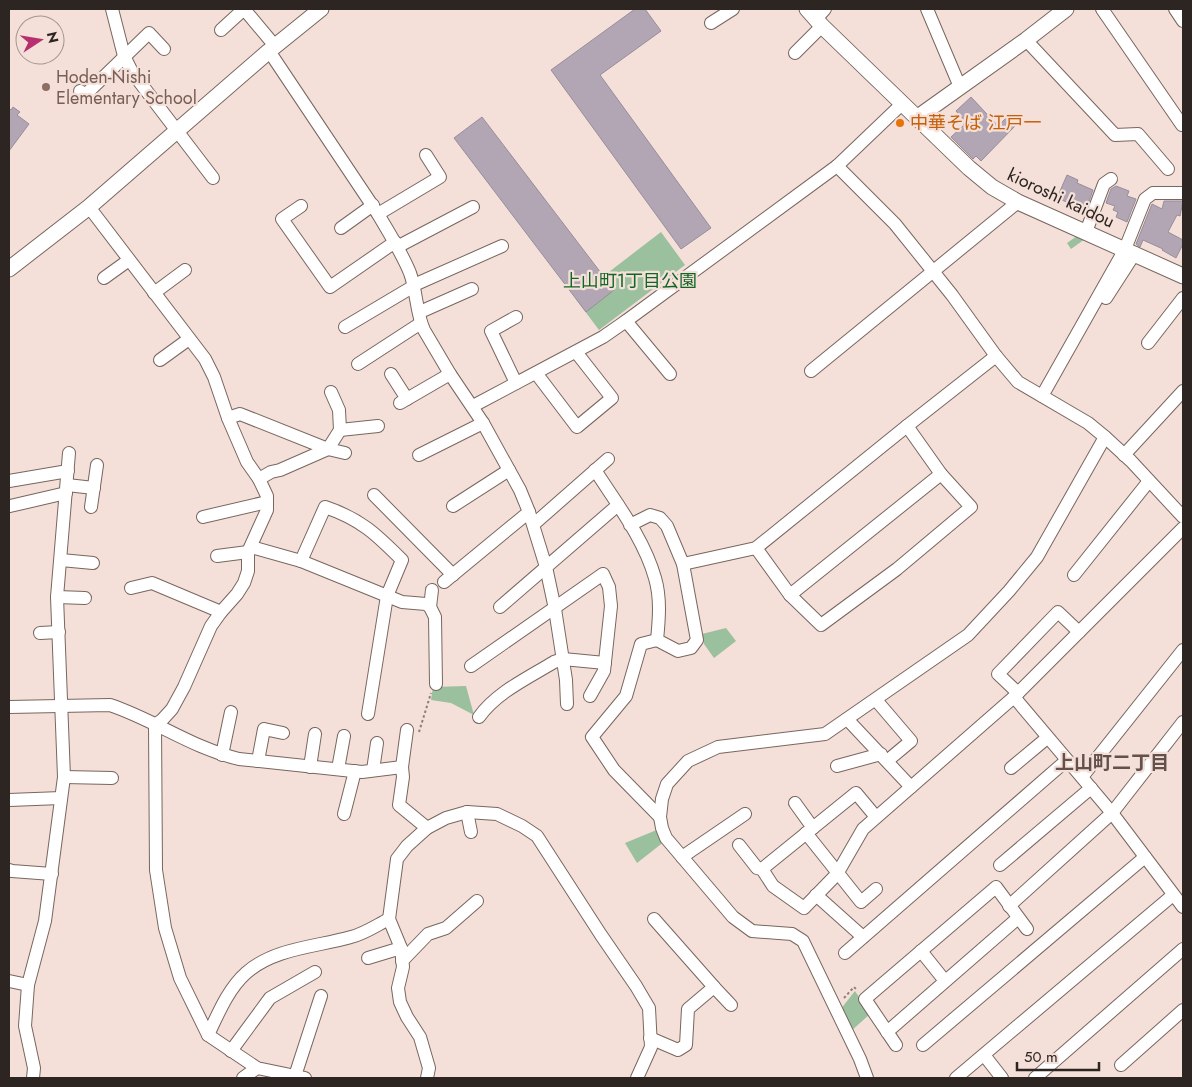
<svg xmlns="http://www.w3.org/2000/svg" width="1192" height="1087" font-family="Jost,'Noto Sans JP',sans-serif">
  <rect width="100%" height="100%" fill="#f4e0d8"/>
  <g fill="#9ac09d">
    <polygon points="661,232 685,265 599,330 575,298"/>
    <polygon points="1077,236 1085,239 1071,249 1067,243"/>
    <polygon points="726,628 736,641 714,658 704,644 702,634"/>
    <polygon points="466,686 474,715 451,703 431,700 433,687"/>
    <polygon points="659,829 665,841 637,863 625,843"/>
    <polygon points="855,991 870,1014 851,1031 840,1010"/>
  </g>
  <g fill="#b2a6b5" stroke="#988d9b">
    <polygon points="635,9 645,9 661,31 600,75 711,228 681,249 551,70"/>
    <polygon points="971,97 998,126 1007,117 1015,126 981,161 976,156 973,159 951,137 964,125 960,121 963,119 956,111"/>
    <polygon points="13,107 20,112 17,115 29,124 9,151 9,108 11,110"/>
    <polygon points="482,117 614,290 586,312 454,138"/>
    <polygon points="1067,175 1078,180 1077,183 1093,190 1086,210 1057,198"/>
    <polygon points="1116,186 1129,191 1127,196 1136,199 1127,222 1116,217 1118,212 1113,210 1115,206 1106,203 1111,189"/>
    <polygon points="1164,201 1183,201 1180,216 1177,215 1168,232 1183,240 1183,244 1176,258 1162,250 1163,249 1143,240 1140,247 1136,244 1152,204 1162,209"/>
  </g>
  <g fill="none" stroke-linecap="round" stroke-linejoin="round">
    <g stroke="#78665f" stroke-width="14">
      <g id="minor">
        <polyline points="112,9 124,56 132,72 213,178"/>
        <polyline points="927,9 960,87"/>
        <polyline points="1102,9 1182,125"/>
        <polyline points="1175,9 1183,21"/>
        <polyline points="816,19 825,9"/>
        <polyline points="711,23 733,9"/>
        <polyline points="221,30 244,9 275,46"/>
        <polyline points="1026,40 1115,135 1138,134 1168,169"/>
        <path d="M269 51 378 214C389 233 402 253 410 273 417 292 416 313 424 330L450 374 483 423 520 490 529 512 546 567 555 609 566 680 567 704"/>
        <polyline points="795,53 822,26"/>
        <polyline points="80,91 85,95 149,33 164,49"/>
        <polyline points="837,166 895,224 952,295 996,356 1018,382 1088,423 1105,437 1131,461 1183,517"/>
        <polyline points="301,206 282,219 330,287 395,242"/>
        <polyline points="89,207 205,359 214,377 228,418 247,462 259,479 267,496 267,510 248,552 248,571 244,583 237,594 221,612 211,626 184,687 172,709 162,720 155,725 156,870 165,928 180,978 208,1035 257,1068 305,1078"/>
        <polyline points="378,214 440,177 426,155"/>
        <polyline points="341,228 373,205"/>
        <polyline points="1086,232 1104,184 1111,179"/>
        <polyline points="397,247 473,207"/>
        <polyline points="104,278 129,260"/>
        <polyline points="414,285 502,246"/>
        <polyline points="154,293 185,270"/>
        <polyline points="1106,298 1135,253"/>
        <polyline points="420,312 472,289"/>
        <polyline points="516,317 491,331 516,383"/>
        <polyline points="626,321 670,374"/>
        <polyline points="345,327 414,286"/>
        <polyline points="1148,343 1183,298"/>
        <polyline points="160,360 189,339"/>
        <polyline points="358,364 421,323"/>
        <polyline points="811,371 1018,202"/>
        <polyline points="536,373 577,427 612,398 576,352"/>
        <polyline points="391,374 407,399"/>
        <polyline points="1042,396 1125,249 1145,199 1153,193 1183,193"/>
        <polyline points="400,403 450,374"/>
        <polyline points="473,406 603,337 626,321 837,166 903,103"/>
        <polyline points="228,418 240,414 328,449 345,453"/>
        <polyline points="340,430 378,426"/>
        <polyline points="419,455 483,423"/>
        <polyline points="1124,455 1183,391"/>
        <path d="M595 470C617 504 644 539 655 578 661 598 659 620 657 640L678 651 691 648 697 640 683 564 667 526 660 518 650 515 630 525"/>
        <polyline points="259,479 271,472 280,470 328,449 340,430 339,410 331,392"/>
        <polyline points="9,481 68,471"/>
        <polyline points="67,485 94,488"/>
        <polyline points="374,495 453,575"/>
        <polyline points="10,506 66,493"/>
        <polyline points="453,506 509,470"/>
        <polyline points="91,507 97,465"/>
        <polyline points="203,517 267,502"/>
        <polyline points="534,524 608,459"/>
        <polyline points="251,547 301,561 402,602 426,604 430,607 435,617 436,684"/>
        <polyline points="756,548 790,595 821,625 897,569 971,507 941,474 907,426"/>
        <polyline points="217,556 248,552"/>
        <polyline points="61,560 93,563"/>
        <path d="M301 561 325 507C361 519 377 535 402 560L387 596 368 714"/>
        <polyline points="683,564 756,548 907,426 996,356"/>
        <polyline points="1074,575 1149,481"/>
        <polyline points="444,582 529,512"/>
        <polyline points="131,588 152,583 221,612"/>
        <polyline points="790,595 941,474"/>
        <polyline points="57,597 85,598"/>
        <polyline points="430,607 432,590"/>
        <polyline points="500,607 618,505"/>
        <polyline points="40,633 59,632"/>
        <polyline points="657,640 641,644 626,696 592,737 614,770 660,817"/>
        <polyline points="471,666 603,574 609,587 611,606 604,671 590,696"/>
        <polyline points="1018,693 998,674 1058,612 1079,632"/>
        <polyline points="1014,697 1112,813 1183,907"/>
        <polyline points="876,700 911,741 887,761"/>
        <path d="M9 707 110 705C155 720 192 748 239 759L362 772 402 767"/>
        <path d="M479 717C497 692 528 678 554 662L563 659 605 663"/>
        <polyline points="847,719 911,787"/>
        <polyline points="407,730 402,767 403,777 399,805 427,828"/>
        <polyline points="222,755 231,712"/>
        <polyline points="258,761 264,729 283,733"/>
        <polyline points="837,766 881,754"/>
        <polyline points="310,767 315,734"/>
        <polyline points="1011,768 1047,738"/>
        <polyline points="338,769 344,736"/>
        <polyline points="373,770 377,743"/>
        <polyline points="64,777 112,778"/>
        <polyline points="1082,777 1183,650"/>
        <polyline points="9,800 61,798"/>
        <polyline points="795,803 813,828"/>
        <polyline points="467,812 471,832"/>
        <polyline points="344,814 355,771"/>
        <polyline points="876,817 856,793 762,869 773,886 804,908 837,874 863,829 1014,697 1183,528"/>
        <polyline points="806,833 861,902 876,889"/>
        <polyline points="739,845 757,868 762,869"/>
        <polyline points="682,857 745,814"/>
        <polyline points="1000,865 1091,788"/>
        <polyline points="9,870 12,871 52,874"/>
        <polyline points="816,895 863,937"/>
        <polyline points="1009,906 1112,813 1183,722"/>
        <polyline points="921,951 945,981"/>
        <polyline points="845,953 1067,760"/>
        <polyline points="368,958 401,948"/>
        <polyline points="402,961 428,934 446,928 477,901"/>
        <polyline points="9,981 28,985"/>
        <polyline points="714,987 731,1005"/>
        <polyline points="887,1032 1018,918"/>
        <path d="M208 1035C218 1014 228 989 246 973 274 948 316 947 351 937 364 934 377 925 389 919"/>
        <polyline points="650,1038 678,1050 686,1045 688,1009 714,987 654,919"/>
        <polyline points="896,1045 865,999 996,887 1027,929"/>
        <polyline points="923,1045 1145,857"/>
        <polyline points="231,1051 270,998 315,972"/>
        <polyline points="984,1055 1002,1078"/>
        <polyline points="1121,1065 1183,1010"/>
        <polyline points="295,1076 321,996"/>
        <polyline points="33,1078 34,1068 25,1026 28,985 45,921 64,777 57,597 69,453"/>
        <polyline points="243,1078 257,1068"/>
        <polyline points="427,1078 429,1068 420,1037 407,1017 400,1002 398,988 403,967 401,948 389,919 397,859 407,846 427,828 446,818 467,812 497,814 522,826 537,836 601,935 636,986 649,1008 651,1047 637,1078"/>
        <polyline points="867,1078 860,1059 803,941 792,934 752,931 733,917 666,838 662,828 660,817 662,799 667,784 688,761 718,747 825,734 968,635 1009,591 1037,557 1105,437"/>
        <polyline points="956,1078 1173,895"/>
        <polyline points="1035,1078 1183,949"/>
      </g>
    </g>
    <g stroke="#78665f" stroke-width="17">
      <g id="major">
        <polyline points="807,9 822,26 969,168 992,187 1018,202 1183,276"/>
        <polyline points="918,117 1026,40 1066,9"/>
        <polyline points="9,269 89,207 269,51 321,9"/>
      </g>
    </g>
    <g stroke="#8b7d78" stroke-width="2" stroke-dasharray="2.5 2.5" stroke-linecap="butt">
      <polyline points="419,732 431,693"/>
      <polyline points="844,998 854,987 857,990"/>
    </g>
    <use href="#minor" stroke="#fff" stroke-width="12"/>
    <use href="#major" stroke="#fff" stroke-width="15"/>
  </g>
  <circle fill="#8d6e63" stroke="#f4e0d8" stroke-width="2" cx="46" cy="87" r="5"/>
  <circle fill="#e8710a" stroke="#f4e0d8" stroke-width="2" cx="900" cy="123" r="5"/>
  <g text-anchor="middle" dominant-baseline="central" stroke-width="4.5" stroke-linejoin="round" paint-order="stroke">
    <g font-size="18" fill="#785e54" stroke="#f4e0d8" text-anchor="start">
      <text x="56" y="77">Hoden-Nishi<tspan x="56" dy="21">Elementary School</tspan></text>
    </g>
    <g font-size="18" fill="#c56008" stroke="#f4e0d8" text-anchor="start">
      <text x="910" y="123">中華そば 江戸一</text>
    </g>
    <g font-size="18" fill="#2d2522" stroke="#f4e0d8">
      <text transform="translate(1061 198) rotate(25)">kioroshi kaidou</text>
    </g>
    <g font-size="18" fill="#126625" stroke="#f4e0d8">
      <text x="630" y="281">上山町1丁目公園</text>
    </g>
    <g font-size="19" font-weight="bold" fill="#63514b" stroke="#f4e0d8">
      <text x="1112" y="762">上山町二丁目</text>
    </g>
  </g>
  <rect width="1192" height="1087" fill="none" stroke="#2d2522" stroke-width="20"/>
  <g transform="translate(40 40) rotate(78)"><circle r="24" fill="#f4e0d8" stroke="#a4958f"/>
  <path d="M0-4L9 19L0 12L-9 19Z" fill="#b72f6f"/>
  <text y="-8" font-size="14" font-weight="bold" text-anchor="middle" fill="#2d2522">N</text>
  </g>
  <path d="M1017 1062v8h82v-8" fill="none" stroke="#2d2522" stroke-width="2.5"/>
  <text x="1024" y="1062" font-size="15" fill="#2d2522" stroke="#f4e0d8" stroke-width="4" paint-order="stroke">50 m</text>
</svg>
